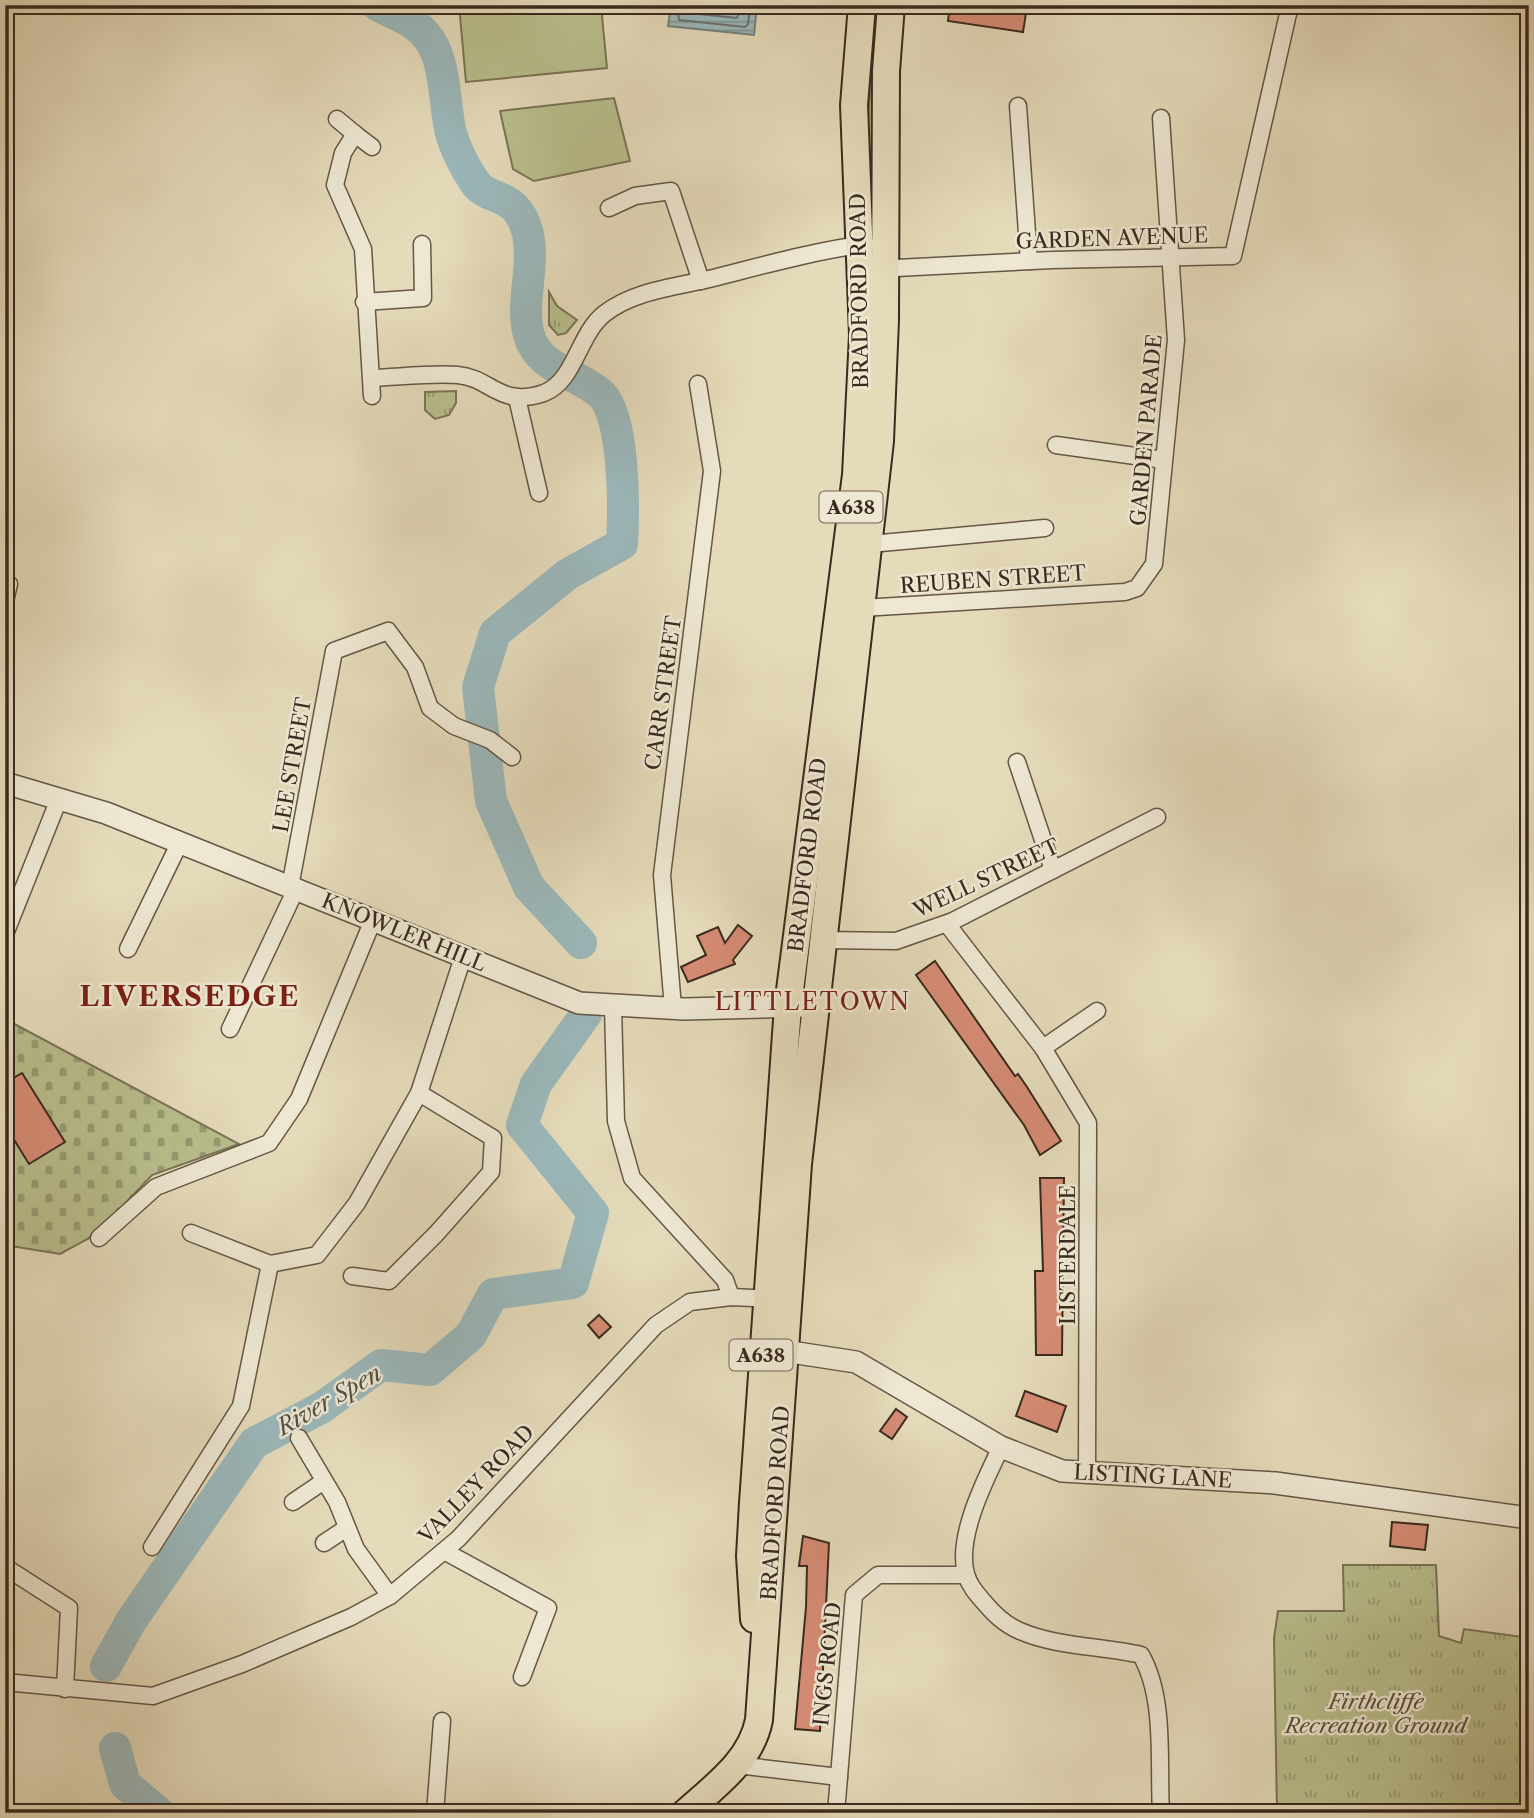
<svg xmlns="http://www.w3.org/2000/svg" width="1534" height="1818" font-family="'Libre Caslon Text',serif">
  <defs>
    <pattern id="cemetery-stones" width="16" height="16" patternUnits="userSpaceOnUse" patternTransform="scale(1.75)"><rect width="16" height="16" fill="#b9be8d"/><path d="M2 7V4a2 2 0 0 1 4 0v3zM10 15v-3a2 2 0 0 1 4 0v3z" fill="#979b73"/></pattern>
    <pattern id="park-tufts" width="24" height="20" patternUnits="userSpaceOnUse" patternTransform="scale(1.75)"><rect width="24" height="20" fill="#b9be8d"/><path d="M3 7l-1-3M5 7V3M7 7l1-3M15 17l-1-3M17 17v-4M19 17l1-3" fill="none" stroke="#979b73"/></pattern>
    <pattern id="water-rules" width="6" height="5" patternUnits="userSpaceOnUse" patternTransform="scale(1.75)"><rect width="6" height="5" fill="#9bb8bb"/><path d="M0 2.5h6" fill="none" stroke="#7f9697"/></pattern>
  </defs>
  <rect width="100%" height="100%" fill="#e5dbbb"/>
  <filter id="stains"><feTurbulence type="fractalNoise" baseFrequency=".00286" numOctaves="4"/><feColorMatrix values="0 0 0 0 .2 0 0 0 0 .09 0 0 0 0 .02 0 0 0 .5 -.17"/></filter>
  <radialGradient id="worn" r=".72"><stop offset=".6" stop-color="#630" stop-opacity="0"/><stop offset="1" stop-color="#630" stop-opacity=".3"/></radialGradient>
  <g fill="#b9be8d" stroke="#7a7456" stroke-width="2">
    <polygon points="459,5 601,5 607,68 466,82"/>
    <polygon points="875,5 884,5 871,157 866,158"/>
    <polygon points="614,98 630,161 534,181 513,169 500,111"/>
  </g>
  <polygon fill="url(#cemetery-stones)" stroke="#7a7456" stroke-width="2" points="5,1019 239,1144 152,1175 95,1235 60,1254 11,1246 5,1250"/>
  <g fill="url(#park-tufts)" stroke="#7a7456" stroke-width="2">
    <polygon points="549,292 557,306 577,320 566,333 558,335 549,325"/>
    <polygon points="456,391 456,403 449,415 435,419 425,410 425,392"/>
    <polygon points="1343,1565 1436,1565 1439,1636 1461,1643 1464,1629 1529,1638 1529,1813 1277,1813 1274,1638 1278,1611 1344,1611"/>
  </g>
  <polygon fill="url(#water-rules)" stroke="#747f7d" stroke-width="2" points="671,5 757,5 754,35 668,26"/>
  <g fill="none" stroke-linecap="round" stroke-linejoin="round">
    <g stroke="#6a716d" stroke-width="2">
      <polyline points="677,5 679,20 745,27 748,24 750,5"/>
      <polyline points="686,5 689,13 737,18 742,5"/>
    </g>
    <g stroke="#9bb8bb" stroke-width="32">
      <path d="M377 5C390 12 404 17 415 25 449 49 442 98 451 133 455 148 465 168 474 181 487 203 517 189 528 234 535 267 520 304 529 335 538 369 577 373 601 394 625 416 624 511 622 544L568 574 495 633 478 687 491 801 529 887 581 943"/>
      <polyline points="106,1666 131,1621 254,1443 321,1408 381,1365 430,1370 471,1335 493,1294 573,1283 593,1213 522,1125 536,1084 586,1014"/>
      <polyline points="115,1748 125,1784 159,1813"/>
    </g>
  </g>
  <g fill="#d68c75" stroke="#3a2a1f" stroke-width="2">
    <polygon points="950,5 1000,8 1001,5 1020,5 1020,12 1026,13 1023,32 948,21"/>
    <polygon points="738,925 752,936 733,960 735,964 688,982 681,967 706,955 697,936 718,927 725,943"/>
    <polygon points="935,961 1015,1076 1018,1074 1027,1087 1061,1141 1040,1155 1024,1125 916,975"/>
    <polygon points="22,1073 65,1142 29,1164 5,1125 5,1083"/>
    <polygon points="1040,1178 1064,1178 1062,1355 1036,1355 1035,1271 1043,1271"/>
    <polygon points="599,1315 611,1327 599,1338 588,1325"/>
    <polygon points="1025,1391 1066,1406 1057,1432 1016,1416"/>
    <polygon points="896,1409 907,1417 892,1439 880,1431"/>
    <polygon points="1392,1522 1428,1525 1425,1550 1390,1546"/>
    <polygon points="803,1536 829,1543 820,1731 795,1729 806,1607 807,1566 799,1566"/>
  </g>
  <g fill="none" stroke-linecap="round" stroke-linejoin="round">
    <g stroke="#655646" stroke-width="19">
      <g id="minor">
        <polyline points="1018,106 1029,261"/>
        <polyline points="337,119 355,134 343,153 335,185 363,249 372,396"/>
        <polyline points="355,134 372,147"/>
        <polyline points="609,208 635,196 671,191 701,281"/>
        <polyline points="877,269 1052,260 1233,256 1290,5"/>
        <polyline points="364,302 423,298 422,244"/>
        <path d="M372 378C400 377 430 373 458 375 491 378 500 408 544 393 575 381 578 335 604 314 633 291 675 287 709 279 761 266 814 251 866 244"/>
        <polyline points="517,398 539,493"/>
        <polyline points="1056,445 1164,460"/>
        <polyline points="870,544 1045,528"/>
        <polyline points="5,601 9,584"/>
        <polyline points="862,608 1125,592 1137,588 1154,564 1176,340 1161,118"/>
        <polyline points="1017,762 1053,870"/>
        <polyline points="290,887 334,651 388,631 415,667 430,708 454,726 490,740 512,757"/>
        <polyline points="947,924 1043,1048 1088,1123 1087,1473"/>
        <polyline points="5,934 59,799"/>
        <polyline points="825,940 896,941 953,921 1157,817"/>
        <polyline points="128,949 180,842"/>
        <polyline points="613,1007 616,1121 632,1178 725,1280 731,1297"/>
        <polyline points="673,1008 662,875 712,471 698,384"/>
        <polyline points="230,1029 296,889"/>
        <polyline points="1043,1048 1097,1011"/>
        <polyline points="191,1233 270,1264 317,1255 357,1203 419,1093 463,957"/>
        <polyline points="99,1238 156,1187 269,1143 299,1099 373,920"/>
        <polyline points="352,1276 389,1281 436,1234 491,1172 493,1138 419,1093"/>
        <polyline points="299,1438 337,1502 356,1549 390,1596"/>
        <path d="M1001 1447C985 1480 956 1537 966 1574 969 1585 976 1593 983 1601 994 1614 1004 1624 1020 1631 1057 1647 1102 1646 1141 1655 1166 1699 1158 1763 1161 1813"/>
        <polyline points="293,1502 324,1481"/>
        <polyline points="324,1543 345,1529"/>
        <polyline points="152,1547 241,1406 270,1264"/>
        <polyline points="444,1551 548,1608 522,1677"/>
        <polyline points="5,1567 69,1608 65,1689"/>
        <polyline points="5,1682 153,1696 242,1664 351,1617 390,1596 458,1539 656,1325 690,1302 731,1297 775,1299"/>
        <polyline points="737,1765 839,1777"/>
        <polyline points="435,1813 442,1721"/>
        <polyline points="836,1813 854,1595 878,1575 966,1575"/>
      </g>
    </g>
    <g stroke="#655646" stroke-width="24">
      <g id="tertiary">
        <polyline points="5,783 106,813 579,1003 684,1009 802,1006"/>
        <polyline points="771,1349 856,1362 1001,1447 1062,1471 1275,1483 1529,1518"/>
      </g>
    </g>
    <g stroke="#3a2a1f" stroke-width="30">
      <g id="primary">
        <polyline points="754,1619 750,1556 753,1503 788,1006 856,475 863,335 854,105 862,5"/>
        <path d="M685 1813C715 1786 751 1761 759 1720L798 1164 880 441 885 320 886 71 891 5"/>
      </g>
    </g>
    <use href="#minor" stroke="#eee8d3" stroke-width="16"/>
    <use href="#tertiary" stroke="#eee8d3" stroke-width="21"/>
    <use href="#primary" stroke="#e5dbbb" stroke-width="26"/>
  </g>
  <g text-anchor="middle" dominant-baseline="central" stroke-width="5" stroke-linejoin="round" paint-order="stroke">
    <g fill="#eee8d3" stroke="#706355" stroke-width="2">
      <rect x="819.5" y="491.5" width="63" height="31" rx="5"/>
      <rect x="729.5" y="1339.5" width="63" height="31" rx="5"/>
    </g>
    <g font-size="19" font-weight="bold" fill="#3a2a1f">
      <text x="851" y="507">A638</text>
      <text x="761" y="1355">A638</text>
    </g>
    <g font-size="21" fill="#3a2a1f" stroke="#eee8d3">
      <text transform="translate(1112 238) rotate(-2)">GARDEN AVENUE</text>
      <text transform="translate(859 291) rotate(-91)">BRADFORD ROAD</text>
      <text transform="translate(1146 430) rotate(-85)">GARDEN PARADE</text>
      <text transform="translate(993 579) rotate(-4)">REUBEN STREET</text>
      <text transform="translate(663 693) rotate(-82)">CARR STREET</text>
      <text transform="translate(292 765) rotate(-80)">LEE STREET</text>
      <text transform="translate(807 855) rotate(-83)">BRADFORD ROAD</text>
      <text transform="translate(986 878) rotate(-25)">WELL STREET</text>
      <text transform="translate(404 932) rotate(22)">KNOWLER HILL</text>
      <text transform="translate(1067 1255) rotate(-90)">LISTERDALE</text>
      <text transform="translate(1153 1476) rotate(3)">LISTING LANE</text>
      <text transform="translate(476 1484) rotate(-46)">VALLEY ROAD</text>
      <text transform="translate(775 1503) rotate(-86)">BRADFORD ROAD</text>
      <text transform="translate(827 1664) rotate(-84)">INGS ROAD</text>
    </g>
    <g font-size="21" font-style="italic" fill="#5a4f3a" stroke="#eee8d3">
      <text x="1376" y="1701">Firthcliffe<tspan x="1376" dy="24">Recreation Ground</tspan></text>
    </g>
    <g font-size="23" font-style="italic" fill="#524e46" stroke="#eee8d3">
      <text transform="translate(329 1400) rotate(-30)">River Spen</text>
    </g>
    <g font-size="24" letter-spacing="2" fill="#7a1f14" stroke="#eee8d3">
      <text x="813" y="1001">LITTLETOWN</text>
    </g>
    <g font-size="28" font-weight="bold" letter-spacing="2" fill="#7a1f14" stroke="#eee8d3">
      <text x="190" y="996">LIVERSEDGE</text>
    </g>
  </g>
  <rect width="1534" height="1818" fill="none" stroke="#e5dbbb" stroke-width="28"/>
  <rect x="7" y="7" width="1520" height="1804" fill="none" stroke="#3a2a1f" stroke-width="3.5"/>
  <rect x="14" y="14" width="1506" height="1790" fill="none" stroke="#3a2a1f" stroke-width="2"/>
  <rect width="100%" height="100%" filter="url(#stains)"/>
  <rect width="100%" height="100%" fill="url(#worn)"/>
</svg>
